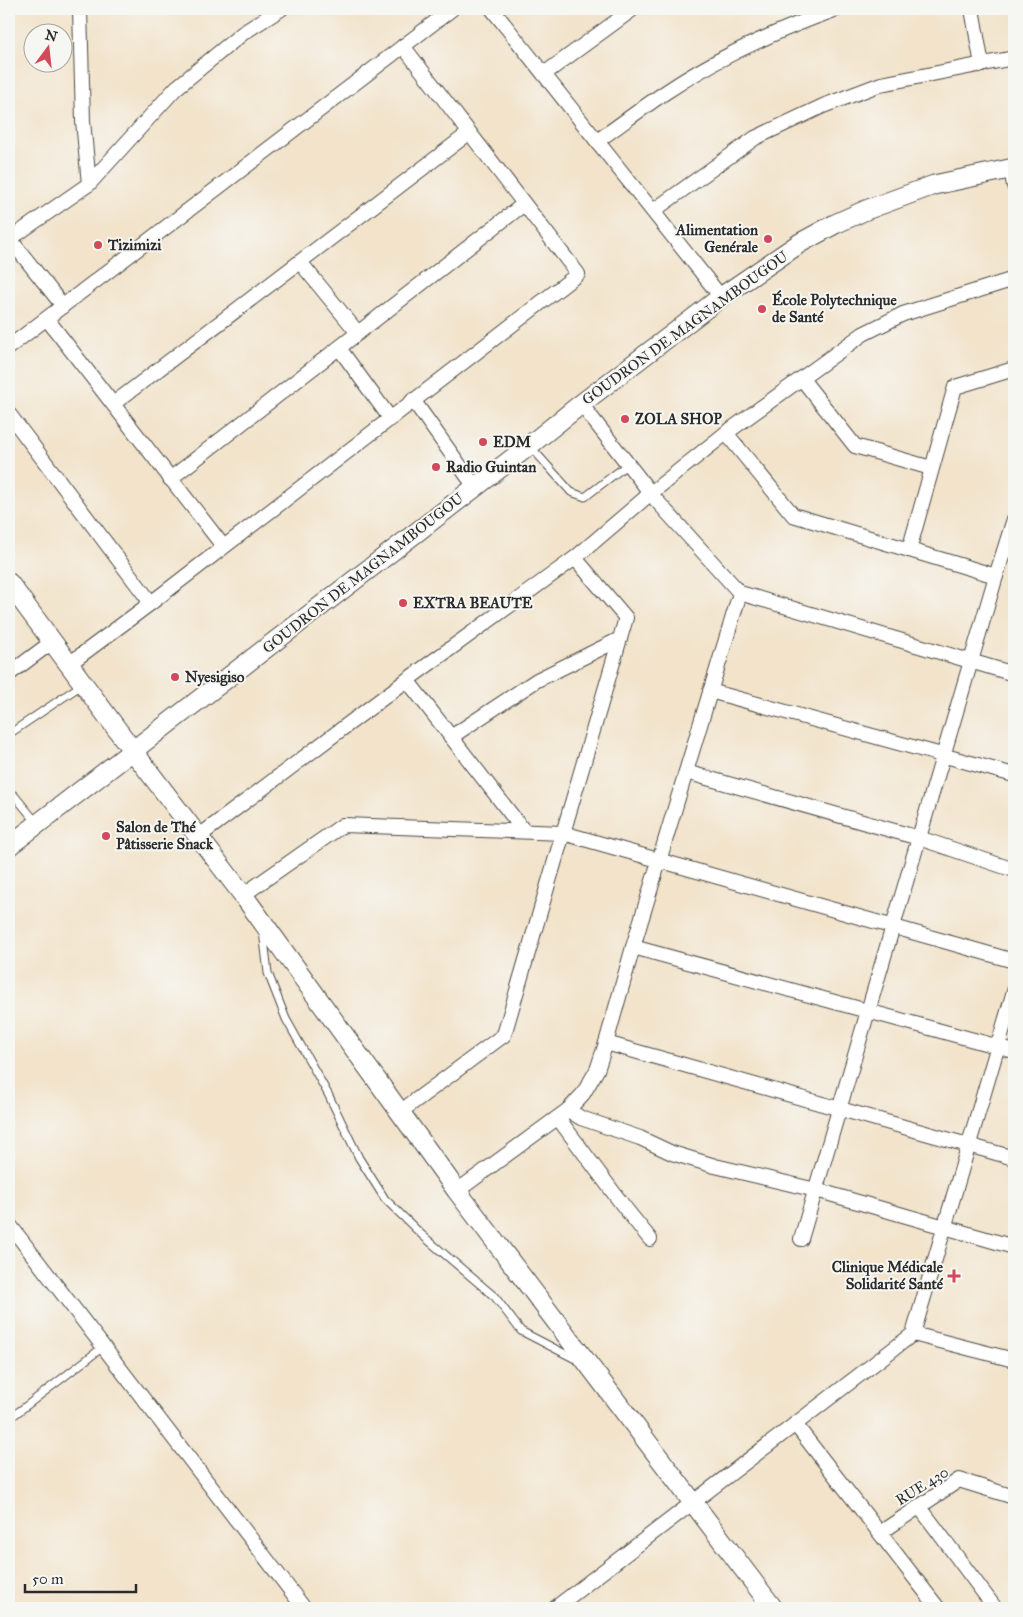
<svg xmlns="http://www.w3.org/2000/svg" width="1023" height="1617" font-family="'IM FELL Great Primer',serif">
  <rect width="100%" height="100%" fill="#f6f6f2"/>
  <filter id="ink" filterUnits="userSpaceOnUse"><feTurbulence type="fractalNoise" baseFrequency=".02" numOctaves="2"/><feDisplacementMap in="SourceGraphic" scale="10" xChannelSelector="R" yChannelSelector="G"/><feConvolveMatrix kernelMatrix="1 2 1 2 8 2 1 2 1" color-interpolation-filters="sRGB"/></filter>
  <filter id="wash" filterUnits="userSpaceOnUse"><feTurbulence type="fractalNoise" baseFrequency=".0096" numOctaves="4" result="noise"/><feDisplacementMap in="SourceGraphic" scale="20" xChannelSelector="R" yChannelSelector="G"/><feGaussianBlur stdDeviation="1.12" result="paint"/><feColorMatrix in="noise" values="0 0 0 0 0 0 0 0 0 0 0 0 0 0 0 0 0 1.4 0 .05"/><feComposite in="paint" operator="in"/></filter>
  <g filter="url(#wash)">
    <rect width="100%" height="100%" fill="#f2e3ca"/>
  </g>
  <g filter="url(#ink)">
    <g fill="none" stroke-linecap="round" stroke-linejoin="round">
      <g stroke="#494743" stroke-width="9">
        <g id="lane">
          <polyline points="530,446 571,492 585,497 628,464"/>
          <polyline points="9,734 83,684"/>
          <polyline points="14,795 37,823"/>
          <polyline points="263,931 268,973 286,1019 328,1094 359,1158 385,1199 422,1235 495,1297 521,1331 577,1360"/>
          <polyline points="9,1419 103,1347"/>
        </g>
      </g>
      <g stroke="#494743" stroke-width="16">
        <g id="street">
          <polyline points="80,9 83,121 89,184"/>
          <polyline points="492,9 721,297"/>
          <polyline points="972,9 982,65"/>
          <polyline points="544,74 633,9"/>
          <path d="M597 141C620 125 642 108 666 92 718 57 778 30 837 9"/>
          <polyline points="1011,168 1014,186"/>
          <polyline points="653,211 755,138 823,106 881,84 1014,58"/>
          <polyline points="9,238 63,306"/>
          <polyline points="10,239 89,184 176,88 243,33 281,9"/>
          <polyline points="300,262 358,333"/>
          <polyline points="47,319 223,546"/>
          <polyline points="9,347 452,9"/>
          <polyline points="339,348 390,418"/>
          <polyline points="802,379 855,446 931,468"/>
          <polyline points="413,400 475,487"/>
          <polyline points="113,404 469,133"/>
          <polyline points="581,404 656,500 740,593 1014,674"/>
          <polyline points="9,414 151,603"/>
          <polyline points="726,433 793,515 996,576"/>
          <polyline points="170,479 524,204"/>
          <polyline points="909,550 955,387 1014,369"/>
          <polyline points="69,664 151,603 578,274 403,46"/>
          <polyline points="9,674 52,642"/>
          <polyline points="407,680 524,831"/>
          <polyline points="710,691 1014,775"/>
          <polyline points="451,737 537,680 620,639"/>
          <polyline points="686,772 919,838 1014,870"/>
          <polyline points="198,837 407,680 575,558 651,493 726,433 863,334 903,314 1014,279"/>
          <polyline points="243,895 343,825 563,833 1014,961"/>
          <polyline points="633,947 1014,1051"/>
          <polyline points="606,1043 1014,1158"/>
          <polyline points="568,1110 581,1118 640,1138 672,1153 715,1166 816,1190 1014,1247"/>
          <polyline points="400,1112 504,1035 626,618 575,558"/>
          <polyline points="558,1118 625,1208 650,1239"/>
          <polyline points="457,1191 568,1110 583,1094 597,1070 606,1043 633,947 740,593"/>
          <polyline points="9,1224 304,1608"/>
          <polyline points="801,1239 996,576 1014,519"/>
          <polyline points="913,1334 1014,1360"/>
          <polyline points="795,1424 938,1608"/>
          <polyline points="919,1506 995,1608"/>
          <polyline points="880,1533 959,1480 1014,1497"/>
          <polyline points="555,1608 913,1334 1014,991"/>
        </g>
      </g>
      <g stroke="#494743" stroke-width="21">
        <g id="secondary">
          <polyline points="9,583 133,751 243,895 457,1191 773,1608"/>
          <polyline points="9,846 530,445 581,404 721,297 800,243 835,224 866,210 934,185 1014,168"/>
        </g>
      </g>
      <use href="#lane" stroke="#fff" stroke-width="7"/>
      <use href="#street" stroke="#fff" stroke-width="14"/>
      <use href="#secondary" stroke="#fff" stroke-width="19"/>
    </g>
  </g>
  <g fill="#d1495b" stroke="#f6f6f2" stroke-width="2">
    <circle cx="768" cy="239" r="5"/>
    <circle cx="98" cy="245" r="5"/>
    <circle cx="762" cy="309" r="5"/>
    <circle cx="625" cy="419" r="5"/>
    <circle cx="483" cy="442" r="5"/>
    <circle cx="436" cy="467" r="5"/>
    <circle cx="403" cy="603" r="5"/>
    <circle cx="175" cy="677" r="5"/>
    <circle cx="106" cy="836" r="5"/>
    <path d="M951.5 1268.5h5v5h5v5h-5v5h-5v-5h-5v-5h5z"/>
  </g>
  <g text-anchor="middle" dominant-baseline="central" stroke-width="4" stroke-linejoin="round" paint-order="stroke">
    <g font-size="15" font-weight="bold" fill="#2b2b2b" stroke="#f6f6f2" text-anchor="start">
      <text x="758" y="230" text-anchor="end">Alimentation<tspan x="758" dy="17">Genérale</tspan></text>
      <text x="108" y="245">Tizimizi</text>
      <text x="772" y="300">École Polytechnique<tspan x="772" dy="17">de Santé</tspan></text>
      <text x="635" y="419">ZOLA SHOP</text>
      <text x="493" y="442">EDM</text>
      <text x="446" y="467">Radio Guintan</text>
      <text x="413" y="603">EXTRA BEAUTE</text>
      <text x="185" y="677">Nyesigiso</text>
      <text x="116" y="827">Salon de Thé<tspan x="116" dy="17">Pâtisserie Snack</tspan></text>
      <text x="943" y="1267" text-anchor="end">Clinique Médicale<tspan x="943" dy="17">Solidarité Santé</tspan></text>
    </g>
    <g font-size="15" fill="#2b2b2b" stroke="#f6f6f2">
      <text transform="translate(685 328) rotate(-36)">GOUDRON DE MAGNAMBOUGOU</text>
      <text transform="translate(363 573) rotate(-38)">GOUDRON DE MAGNAMBOUGOU</text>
      <text transform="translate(922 1486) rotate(-32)">RUE 430</text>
    </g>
  </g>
  <rect width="1023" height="1617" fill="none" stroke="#f6f6f2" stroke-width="30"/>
  <g transform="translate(48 48) rotate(15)"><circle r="24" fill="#f6f6f2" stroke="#a5a5a2"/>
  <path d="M0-4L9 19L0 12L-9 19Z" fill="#d1495b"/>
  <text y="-8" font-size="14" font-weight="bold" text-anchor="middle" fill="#2b2b2b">N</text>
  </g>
  <path d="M25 1584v8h111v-8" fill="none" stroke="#2b2b2b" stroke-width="2.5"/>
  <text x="32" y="1584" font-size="15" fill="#2b2b2b" stroke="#f6f6f2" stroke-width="4" paint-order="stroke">50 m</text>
</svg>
